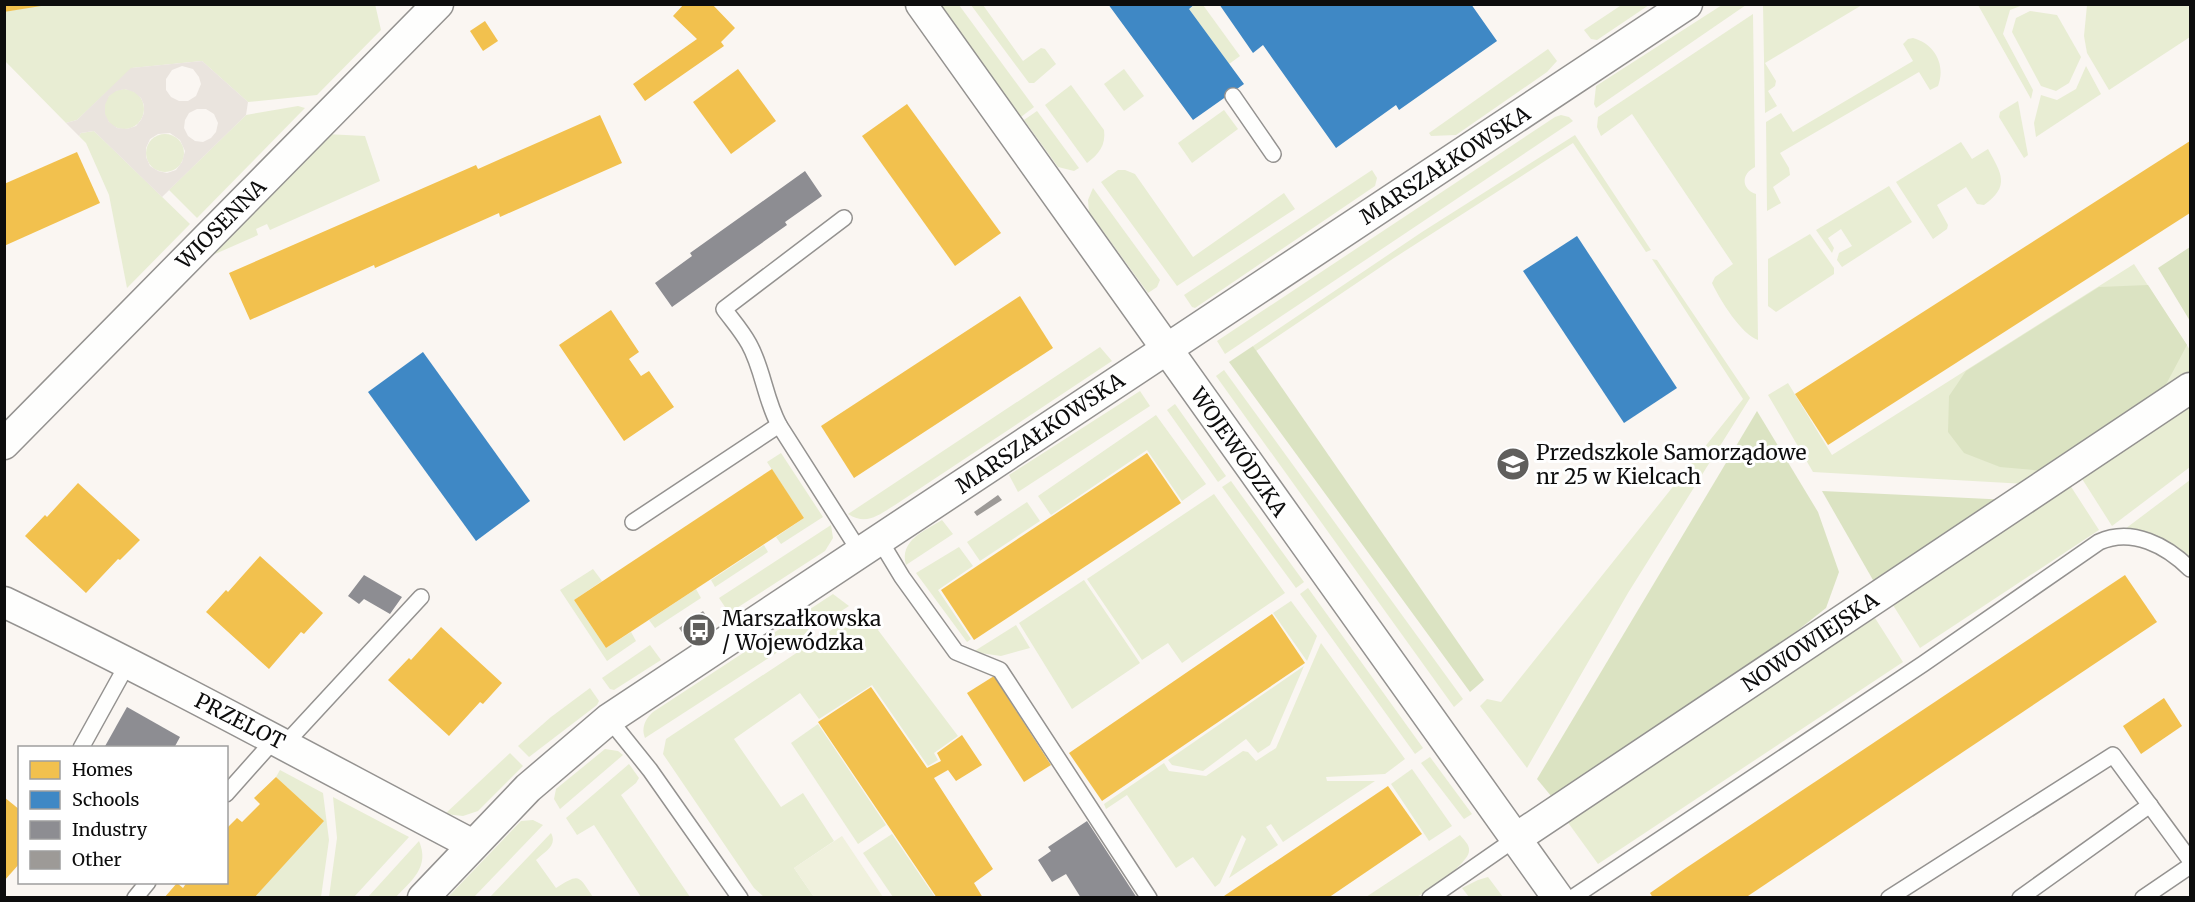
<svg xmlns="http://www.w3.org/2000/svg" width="2195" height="902" font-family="Merriweather,serif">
  <rect width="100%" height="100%" fill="#faf6f2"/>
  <g fill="#e8edd3">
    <polygon points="47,4 375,4 381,30 317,95 248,102 202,61 132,68 77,120 66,123 5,61 4,12"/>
    <polygon points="1623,4 1649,5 1597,40 1591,39 1584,30"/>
    <polygon points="940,5 959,5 1034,107 1021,117"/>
    <polygon points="971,5 983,5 1023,61 1041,48 1045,49 1056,64 1034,83 1029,83"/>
    <polygon points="1195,5 1203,5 1240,56 1229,64 1189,9"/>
    <polygon points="1722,5 1746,5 1596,108 1594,104 1596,86"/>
    <polygon points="1763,5 1862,5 1765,63 1776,81 1775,86 1768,91 1777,106 1765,113"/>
    <polygon points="1978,5 2023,5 2010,10 2003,34 2033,90 2031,99"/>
    <polygon points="2087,5 2190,5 2190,37 2109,90 2087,53 2084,36"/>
    <polygon points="2030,11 2057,15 2081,57 2069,83 2056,91 2041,86 2012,32 2016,18"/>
    <path d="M1753 14 1755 167C1741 174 1741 189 1756 194L1758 340C1741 334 1720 300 1712 283L1715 277 1733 264 1632 114 1601 136 1597 127 1598 117Z"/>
    <path d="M1913 38C1935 44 1946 65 1938 86L1930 90 1919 72 1780 153 1789 168 1790 175 1773 187 1781 203 1767 211 1766 122 1781 113 1793 132 1913 61 1903 44 1908 39Z"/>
    <polygon points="1548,49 1557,61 1547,72 1456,135 1431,136 1429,133"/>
    <polygon points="2086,66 2101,94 2036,137 2034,123 2041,95 2057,100 2076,89"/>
    <polygon points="1124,69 1144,96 1124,111 1104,84"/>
    <path d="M1071 85 1104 130C1106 145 1099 154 1087 163L1045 105Z"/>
    <circle cx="124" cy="109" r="20"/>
    <polygon points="2018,101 2028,155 2024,158 1999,117 2000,112"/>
    <polygon points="298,106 305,108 197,218 169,190 246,115"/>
    <polygon points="1224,110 1238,129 1192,163 1178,143"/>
    <polygon points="1037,111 1079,168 1074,171 1058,167 1024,120"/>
    <polygon points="1561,115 1569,117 1573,121 1225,354 1217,341 1555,117"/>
    <polygon points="94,131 190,224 127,288 109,195 86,143 79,136 81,133"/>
    <circle cx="165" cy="153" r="19"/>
    <polygon points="326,134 365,136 380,181 270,230 267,224 256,229 258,235 206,258"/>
    <polygon points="1575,135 1651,250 1646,252 1573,143 1394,258 1256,351 1253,346 1422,232"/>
    <path d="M1961 142 1972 159 1988 149C2001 173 2011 186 1984 205L1977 204 1966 187 1937 205 1948 225 1947 229 1933 239 1896 182Z"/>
    <polygon points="1118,170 1125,170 1135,174 1193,257 1284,193 1295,209 1177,286 1101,182"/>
    <polygon points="1372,170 1377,178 1375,186 1195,308 1192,307 1184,295"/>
    <polygon points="1889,186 1912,222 1842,267 1837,260 1839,253 1852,246 1841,229 1828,238 1834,248 1832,253 1816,230"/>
    <polygon points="1093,188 1160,280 1157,287 1148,293 1089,212 1088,200"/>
    <polygon points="1810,234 1834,268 1834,274 1776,312 1768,306 1768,259"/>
    <polygon points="1652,259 1657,260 1750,398 1628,593 1527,768 1480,706 1487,699 1501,702 1743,399"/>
    <polygon points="2134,264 2190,350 2190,371 2026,484 1813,472 1768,395 1788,383 1832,455"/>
    <path d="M1100 347 1112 361 895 505C878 515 867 526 848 514Z"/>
    <polygon points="1224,370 1463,699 1454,707 1216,376"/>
    <polygon points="1140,391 1150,406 1018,492 1009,475"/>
    <polygon points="2190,396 2190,467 2112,526 2079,474"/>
    <polygon points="1175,404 1226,476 1218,482 1167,410"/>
    <polygon points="1156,415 1206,484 1182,501 1147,450 1051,515 1038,496"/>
    <polygon points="781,453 823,517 781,544 776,537 804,518 767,462"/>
    <path d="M2190 480V557C2168 538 2155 533 2125 529Z"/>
    <polygon points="1231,481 1304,582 1296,588 1222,487"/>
    <polygon points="2068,482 2099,530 1920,648 1891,602"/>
    <polygon points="1214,494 1285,593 1182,663 1168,643 1142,660 1087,579"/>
    <polygon points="1027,502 1040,521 980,561 967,542"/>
    <path d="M942 520 953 534 906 565C899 540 925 531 942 520Z"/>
    <polygon points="831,525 833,538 825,551 729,613 719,598"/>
    <polygon points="764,545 768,552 715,587 711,580"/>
    <polygon points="959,547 973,566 938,590 971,639 967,642 916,573"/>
    <polygon points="593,569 602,581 574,600 606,648 631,632 636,641 607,661 560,590"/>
    <polygon points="1084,580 1140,663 1072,709 1019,623"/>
    <polygon points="1308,588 1423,748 1415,754 1300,594"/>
    <polygon points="696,589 701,598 655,628 649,620"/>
    <path d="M833 594 849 606 645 738C641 728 645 719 653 712Z"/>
    <polygon points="1291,601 1317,636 1307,661 1273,613"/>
    <polygon points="860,611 882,622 878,630 958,736 934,753 938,760 928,766 872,685 819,719 800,693 734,739 781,807 803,793 834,841 794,868 814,897 764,897 754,888 663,754 666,739"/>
    <polygon points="1875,618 1903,662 1598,864 1564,817"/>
    <polygon points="1016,625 1030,648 1001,656 973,652"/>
    <polygon points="1321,643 1405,759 1385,774 1326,777 1327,781 1375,781 1283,842 1271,824 1266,827 1278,845 1229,878 1246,839 1242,835 1220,883 1215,887 1193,857 1176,868 1127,795 1106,809 1104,804 1164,763 1169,771 1206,776 1243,751 1248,752 1256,761 1276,748"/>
    <polygon points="650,645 661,660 614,690 610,689 602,678"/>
    <polygon points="1304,666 1270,745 1258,753 1246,739 1203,771 1172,765 1168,760"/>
    <polygon points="590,688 599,701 597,705 529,757 518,746 551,717"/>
    <polygon points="818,724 886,825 858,844 791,743"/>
    <polygon points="605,749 618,751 623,755 560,809 554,799 556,789"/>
    <polygon points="510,753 523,766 478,811 463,816 445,814"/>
    <polygon points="1430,757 1472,814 1464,819 1421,763"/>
    <polygon points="629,764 639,778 636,783 621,795 690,897 641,897 594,825 577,835 566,818"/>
    <polygon points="1412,769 1452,826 1429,841 1391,784"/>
    <polygon points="280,770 323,793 329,840 321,897 254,898 323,821 276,777"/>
    <polygon points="333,797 409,837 354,897 329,897 337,838"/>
    <polygon points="533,820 543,825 474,897 448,897 521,821"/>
    <path d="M551 833C558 846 544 852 536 860L556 888C580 873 578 875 593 897H490Z"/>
    <polygon points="892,834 935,897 893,897 863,853"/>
    <path d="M1460 835C1464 840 1470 845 1469 851 1469 863 1424 896 1413 898 1398 900 1381 898 1366 897Z"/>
    <path d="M419 841C430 867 412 880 396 897H368Z"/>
    <polygon points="1488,877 1503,897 1469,897 1462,888 1478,880"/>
  </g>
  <g fill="#dbe3c2">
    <polygon points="2190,247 2190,321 2158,268"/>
    <polygon points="2148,285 2187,345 2163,390 2044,471 2000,467 1964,453 1948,432 1949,396 1966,371 2099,287"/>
    <polygon points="1253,346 1484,680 1470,692 1229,362"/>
    <polygon points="1757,411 1818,512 1839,572 1826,608 1739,677 1556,802 1537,779"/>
    <polygon points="1822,491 2010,500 1877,587"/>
  </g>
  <polygon fill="#f0f1dd" points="842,836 883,897 814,897 794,868"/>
  <path fill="#eae4de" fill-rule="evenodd" d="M202 61 248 102 246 115 162 197 94 131 81 133 79 136 66 123 77 120 131 68ZM182 66 193 69 199 77 201 84 196 96 188 101H179L171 97 166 90V79L172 70ZM125 89 134 92 141 98 144 105V113L141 120 136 126 127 129 117 128 109 122 105 114V105L109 96 116 91ZM197 109H206L214 114 218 123 216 132 211 138 203 142 195 141 188 136 184 128 185 120 189 113ZM170 133 180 140 185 151 182 162 176 170 167 173 158 171 150 166 146 157V148L150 139 158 134Z"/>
  <g fill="#f2c14e">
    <polygon points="4,4 41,4 41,6 4,12"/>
    <polygon points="684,4 712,4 735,28 721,42 724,46 645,101 633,84 697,39 673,16"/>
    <polygon points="485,21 498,41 483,51 470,31"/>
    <polygon points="738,69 776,121 731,154 693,102"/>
    <polygon points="907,104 1001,233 955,266 862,136"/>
    <polygon points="600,115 622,163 500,217 499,213 375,268 374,265 250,320 229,273 476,165 478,169"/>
    <polygon points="2190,141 2190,213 1828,445 1795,394"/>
    <polygon points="77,152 100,203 4,246 4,184"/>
    <polygon points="1020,296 1053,348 854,478 821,426"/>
    <polygon points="611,310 639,352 629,359 641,376 649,371 674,407 624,441 559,345"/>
    <polygon points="1147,453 1181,503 974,640 941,590"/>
    <polygon points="772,469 804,518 606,648 574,600"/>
    <polygon points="78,483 140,540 120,560 118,559 86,593 25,536 45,515 47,517"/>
    <polygon points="260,556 323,613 304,634 301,632 269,669 206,612 226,590 228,592"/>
    <polygon points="2125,575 2157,622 1745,898 1653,898 1650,893 1686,868"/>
    <polygon points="1272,614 1305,663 1102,801 1069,753"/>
    <polygon points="441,627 502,683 483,704 480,702 449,736 388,680 409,658 411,660"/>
    <polygon points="994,676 1051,765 1024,782 967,693"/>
    <polygon points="871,687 927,768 941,761 937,753 962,735 982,765 956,781 948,770 934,778 993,869 974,883 983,898 937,898 818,722"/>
    <polygon points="2164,698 2182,726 2141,754 2123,726"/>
    <polygon points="276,777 324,821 254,898 164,898 177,883 183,888 187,882 226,882 226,829 237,818 242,822 260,804 254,798"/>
    <polygon points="1388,786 1422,834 1328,898 1221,898"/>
    <polygon points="4,797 20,810 20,863 4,881"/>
  </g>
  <g fill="#3f88c5">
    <polygon points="1108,4 1195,4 1189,9 1244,84 1193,120"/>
    <polygon points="1219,4 1471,4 1497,41 1399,110 1396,105 1336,148 1263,45 1253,53"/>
    <polygon points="1577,236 1677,388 1624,423 1523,271"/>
    <polygon points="423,352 530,501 476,541 368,392"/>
  </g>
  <g fill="#8d8d92">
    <polygon points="805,171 822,196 785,222 787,225 672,307 655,283 692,256 690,253"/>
    <polygon points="364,575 402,597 390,614 364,599 359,604 348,596"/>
    <polygon points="127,707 180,737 174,748 104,748"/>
    <polygon points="1087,821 1137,898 1081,898 1066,874 1052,882 1038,860 1051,851 1048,847"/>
  </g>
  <g fill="#9d9a97">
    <polygon points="998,495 1002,500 977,516 974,512"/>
    <polygon points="703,611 708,618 684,635 679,628"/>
  </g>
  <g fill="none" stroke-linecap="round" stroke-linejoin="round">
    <g stroke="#949290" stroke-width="18">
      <g id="lane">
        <polyline points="1233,96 1273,154"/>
        <path d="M844 218 724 309C732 320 742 331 749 344 763 369 765 399 779 425L860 552"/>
        <polyline points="633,522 779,425"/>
        <polyline points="879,539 902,577 956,652 1000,670 1149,898"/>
        <polyline points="609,719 650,770 740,898"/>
        <polyline points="285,744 421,597"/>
        <polyline points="81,748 128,663"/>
        <polyline points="226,794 275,739"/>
        <polyline points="135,898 148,882"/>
        <polyline points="1430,898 1515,839"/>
        <path d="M1572 898 1923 664 2099 542C2132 527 2167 546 2190 569"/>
        <polyline points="1889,898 2113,755 2190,860"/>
        <polyline points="2020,898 2150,805"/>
        <polyline points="2143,898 2190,866"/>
      </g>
    </g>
    <g stroke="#949290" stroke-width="33">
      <g id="street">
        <polyline points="921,4 1558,898"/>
        <polyline points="4,444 438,4"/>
        <path d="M4 602C163 678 317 763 473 845"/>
        <polyline points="1515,839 2190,388"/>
        <polyline points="423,898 528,788 609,719 1687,4"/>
      </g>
    </g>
    <use href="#lane" stroke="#fefefd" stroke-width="15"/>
    <use href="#street" stroke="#fefefd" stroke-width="30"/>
  </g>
  <defs>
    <g id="school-disc" transform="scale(1.725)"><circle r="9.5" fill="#605f5d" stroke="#fff"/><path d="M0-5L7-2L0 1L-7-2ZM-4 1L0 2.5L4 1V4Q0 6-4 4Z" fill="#fff"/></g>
    <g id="bus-disc" transform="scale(1.725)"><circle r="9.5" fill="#605f5d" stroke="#fff"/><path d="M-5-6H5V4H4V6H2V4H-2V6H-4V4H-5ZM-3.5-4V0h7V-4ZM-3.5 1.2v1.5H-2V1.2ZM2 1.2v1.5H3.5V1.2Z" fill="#fff"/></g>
  </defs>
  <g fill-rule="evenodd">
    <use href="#school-disc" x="1513" y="464"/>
    <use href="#bus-disc" x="699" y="630"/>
  </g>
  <g text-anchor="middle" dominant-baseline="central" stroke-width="6" stroke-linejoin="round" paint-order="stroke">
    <g font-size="21" fill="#0d0d0d" stroke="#fff">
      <text transform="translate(1445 165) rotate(-33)">MARSZAŁKOWSKA</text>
      <text transform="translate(221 224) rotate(-45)">WIOSENNA</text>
      <text transform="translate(1040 433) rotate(-34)">MARSZAŁKOWSKA</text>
      <text transform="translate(1239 452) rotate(55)">WOJEWÓDZKA</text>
      <text transform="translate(1810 642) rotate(-34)">NOWOWIEJSKA</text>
      <text transform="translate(240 721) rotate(27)">PRZELOT</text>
    </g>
    <g font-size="21" fill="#0d0d0d" stroke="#fff" text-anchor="start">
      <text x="1536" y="452">Przedszkole Samorządowe<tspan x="1536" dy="24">nr 25 w Kielcach</tspan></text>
      <text x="722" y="618">Marszałkowska<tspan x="722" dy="24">/ Wojewódzka</tspan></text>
    </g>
  </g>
  <rect width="2195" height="902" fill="none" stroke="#0d0d0d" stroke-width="12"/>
  <rect x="18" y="746" width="210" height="138" fill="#ffffff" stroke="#9e9e9e" stroke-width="1.5"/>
  <rect x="30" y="761" width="30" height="18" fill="#f2c14e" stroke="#9e9e9e" stroke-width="1.5"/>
  <text x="72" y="776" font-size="18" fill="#0d0d0d">Homes</text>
  <rect x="30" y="791" width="30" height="18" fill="#3f88c5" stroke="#9e9e9e" stroke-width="1.5"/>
  <text x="72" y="806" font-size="18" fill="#0d0d0d">Schools</text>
  <rect x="30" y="821" width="30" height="18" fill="#8d8d92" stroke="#9e9e9e" stroke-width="1.5"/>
  <text x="72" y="836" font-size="18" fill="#0d0d0d">Industry</text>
  <rect x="30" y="851" width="30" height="18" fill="#9d9a97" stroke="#9e9e9e" stroke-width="1.5"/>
  <text x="72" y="866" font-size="18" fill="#0d0d0d">Other</text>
</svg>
